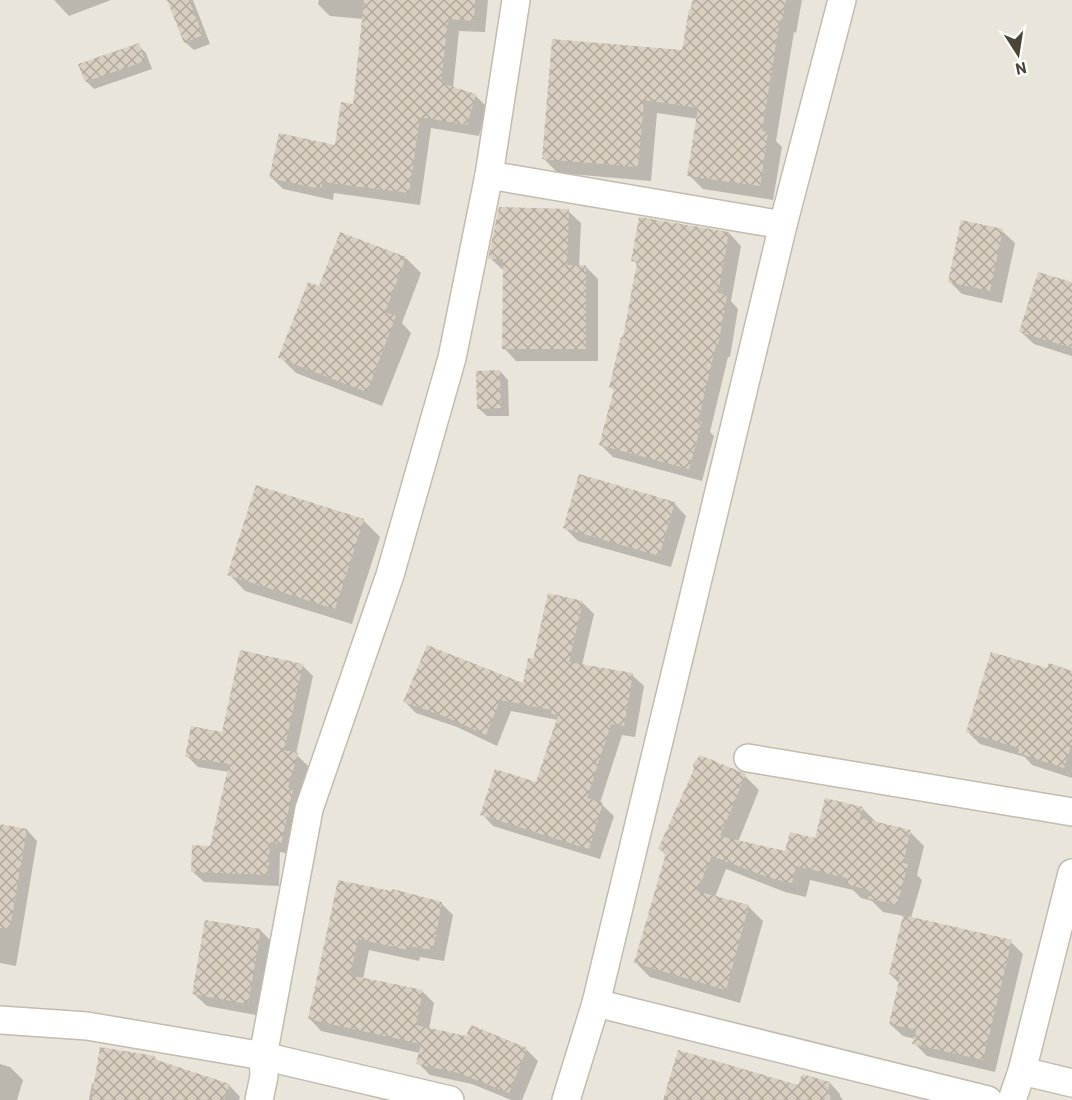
<svg xmlns="http://www.w3.org/2000/svg" width="1072" height="1100" font-family="Barlow,sans-serif">
  <defs>
    <pattern id="building-cross-hatch" width="8" height="8" patternUnits="userSpaceOnUse" patternTransform="scale(1.5)"><rect width="8" height="8" fill="#d8cfc1"/><path d="M0 0l8 8M0 8l8-8" fill="none" stroke="#b1aa9e"/></pattern>
  </defs>
  <rect width="100%" height="100%" fill="#f6f3ec"/>
  <rect fill="#eae5da" x="0" y="0" width="1072" height="1100"/>
  <g fill="#0003">
    <polygon points="54,0 111,0 69,16"/>
    <polygon points="169,0 193,0 210,44 194,50 185,42"/>
    <polygon points="319,0 488,0 485,32 459,31 453,88 475,95 487,107 479,136 431,128 420,205 334,193 333,200 283,189 271,177 336,147 354,105 363,19 330,16 318,4"/>
    <polygon points="693,0 802,0 796,33 794,32 776,141 782,147 773,200 703,189 689,175 698,119 657,113 651,181 558,173 544,159 683,52"/>
    <polygon points="138,45 146,53 152,69 94,89 86,81"/>
    <polygon points="568,211 581,223 579,267 586,267 598,279 598,361 516,361 504,348 504,271 490,258"/>
    <polygon points="1002,231 1015,243 1002,303 962,294 949,281"/>
    <polygon points="729,233 741,246 731,301 738,309 730,357 728,357 710,432 714,436 702,481 613,457 601,445 615,392 611,387 625,339 638,265 633,260"/>
    <polygon points="406,258 421,273 402,323 411,333 382,406 296,373 280,357"/>
    <polygon points="1072,283 1072,356 1034,344 1021,332"/>
    <polygon points="500,371 508,380 509,416 487,416 478,408"/>
    <polygon points="674,503 686,516 671,567 578,541 565,528"/>
    <polygon points="363,520 380,537 352,624 245,591 229,574"/>
    <polygon points="582,602 594,614 582,665 632,675 644,686 635,737 622,735 600,803 614,816 600,859 493,826 482,814 537,784 558,720 511,711 497,746 457,727 416,713 405,702 525,685 534,660"/>
    <polygon points="302,665 313,676 296,754 308,766 299,797 291,854 280,852 279,886 204,882 192,871 211,848 229,772 198,767 187,756 223,734"/>
    <polygon points="1048,670 1072,672 1072,778 1032,765 1025,757 980,744 968,732"/>
    <polygon points="745,776 759,790 738,842 786,853 816,840 862,808 877,823 910,832 924,846 917,875 922,880 911,918 1011,942 1023,954 995,1072 927,1056 914,1043 915,1039 903,1036 890,1024 900,984 890,974 904,916 883,912 872,901 861,898 853,890 810,880 806,897 785,892 726,869 715,897 748,906 763,921 740,1003 650,977 636,963 667,856 660,849"/>
    <polygon points="0,825 27,830 37,841 16,966 0,963"/>
    <polygon points="339,881 441,903 453,915 444,961 420,957 419,961 369,950 363,979 422,991 434,1003 429,1029 526,1049 538,1061 522,1100 511,1100 472,1084 430,1075 418,1063 420,1053 321,1031 310,1019"/>
    <polygon points="206,922 261,931 273,943 261,1016 207,1006 194,994"/>
    <polygon points="154,1057 158,1061 229,1085 240,1097 239,1100 89,1100 92,1083 95,1084"/>
    <polygon points="0,1064 10,1067 23,1080 17,1100 0,1100"/>
    <polygon points="830,1083 840,1094 840,1096 843,1100 664,1100"/>
  </g>
  <g fill="url(#building-cross-hatch)">
    <polygon points="167,0 189,0 203,35 184,43"/>
    <polygon points="364,0 475,0 474,21 448,19 441,83 476,94 467,125 420,117 409,193 323,182 321,189 269,178 279,133 335,145 341,102 353,104"/>
    <polygon points="692,0 786,0 782,20 780,19 762,131 768,132 760,186 687,176 698,108 644,100 638,167 542,159 552,39 682,50 689,9 691,9"/>
    <polygon points="139,43 145,61 85,82 78,64"/>
    <polygon points="499,207 569,209 567,265 586,265 586,349 502,349 503,259 488,259"/>
    <polygon points="639,217 729,232 718,293 727,295 718,346 716,345 698,421 702,422 689,469 599,445 614,389 609,388 621,337 623,337 637,262 631,261"/>
    <polygon points="961,220 1003,229 990,291 948,282"/>
    <polygon points="340,232 406,257 385,312 396,316 367,392 278,358 308,282 319,286"/>
    <polygon points="1038,272 1072,282 1072,348 1019,332"/>
    <polygon points="500,370 501,408 477,409 476,371"/>
    <polygon points="579,474 675,502 659,556 563,528"/>
    <polygon points="256,485 364,519 335,609 227,575"/>
    <polygon points="548,593 583,601 569,662 633,673 624,726 611,724 587,798 603,803 589,849 480,815 495,769 536,782 558,715 551,714 552,710 500,700 486,735 444,716 403,702 427,645 523,683 528,658 533,659"/>
    <polygon points="240,650 303,664 284,750 298,753 288,788 293,789 281,844 270,842 268,875 191,872 192,845 210,846 229,764 185,757 191,726 222,732"/>
    <polygon points="991,652 1047,668 1049,663 1072,671 1072,744 1064,768 1018,753 1019,748 966,732"/>
    <polygon points="700,755 746,774 720,836 785,851 790,832 815,838 825,798 863,807 860,818 911,830 903,863 908,864 897,905 867,898 869,890 845,884 847,878 796,866 792,883 770,878 712,856 697,891 749,905 726,990 634,963 666,853 658,849 694,769 693,764"/>
    <polygon points="0,824 27,829 10,928 0,928"/>
    <polygon points="338,880 391,891 392,889 401,891 442,902 433,950 409,946 408,950 358,939 350,975 423,990 416,1025 466,1036 471,1025 527,1048 509,1093 459,1073 416,1064 421,1044 308,1019"/>
    <polygon points="903,915 1012,940 983,1060 912,1044 916,1030 889,1024 900,977 889,974"/>
    <polygon points="205,920 261,929 248,1004 192,994"/>
    <polygon points="100,1047 155,1056 154,1059 230,1084 224,1100 91,1100"/>
    <polygon points="678,1050 798,1085 802,1074 830,1082 827,1094 831,1095 830,1100 663,1100"/>
  </g>
  <g fill="none" stroke-linecap="round" stroke-linejoin="round">
    <g stroke="#c2bbae" stroke-width="30">
      <g id="street">
        <polyline points="489,175 783,225"/>
        <polyline points="748,758 1072,812"/>
        <polyline points="596,1003 988,1100"/>
        <polyline points="0,1020 87,1026 263,1056 450,1100"/>
        <polyline points="1022,1071 1072,1083"/>
        <polyline points="259,1100 264,1076 263,1056 309,809 390,575 452,358 489,175 516,0"/>
        <polyline points="566,1100 596,1003 783,225 842,0"/>
        <polyline points="1012,1100 1022,1071 1072,873"/>
      </g>
    </g>
    <use href="#street" stroke="#fff" stroke-width="27"/>
  </g>
  <g transform="translate(1018 54) rotate(168)" stroke="#ffffff" stroke-width="4.5" paint-order="stroke">
  <path d="M0-4.5L10 22L0 15L-10 22Z" fill="#4b4439"/>
  <text y="-9" font-size="16" font-weight="bold" text-anchor="middle" fill="#4b4439">N</text>
  </g>
</svg>
